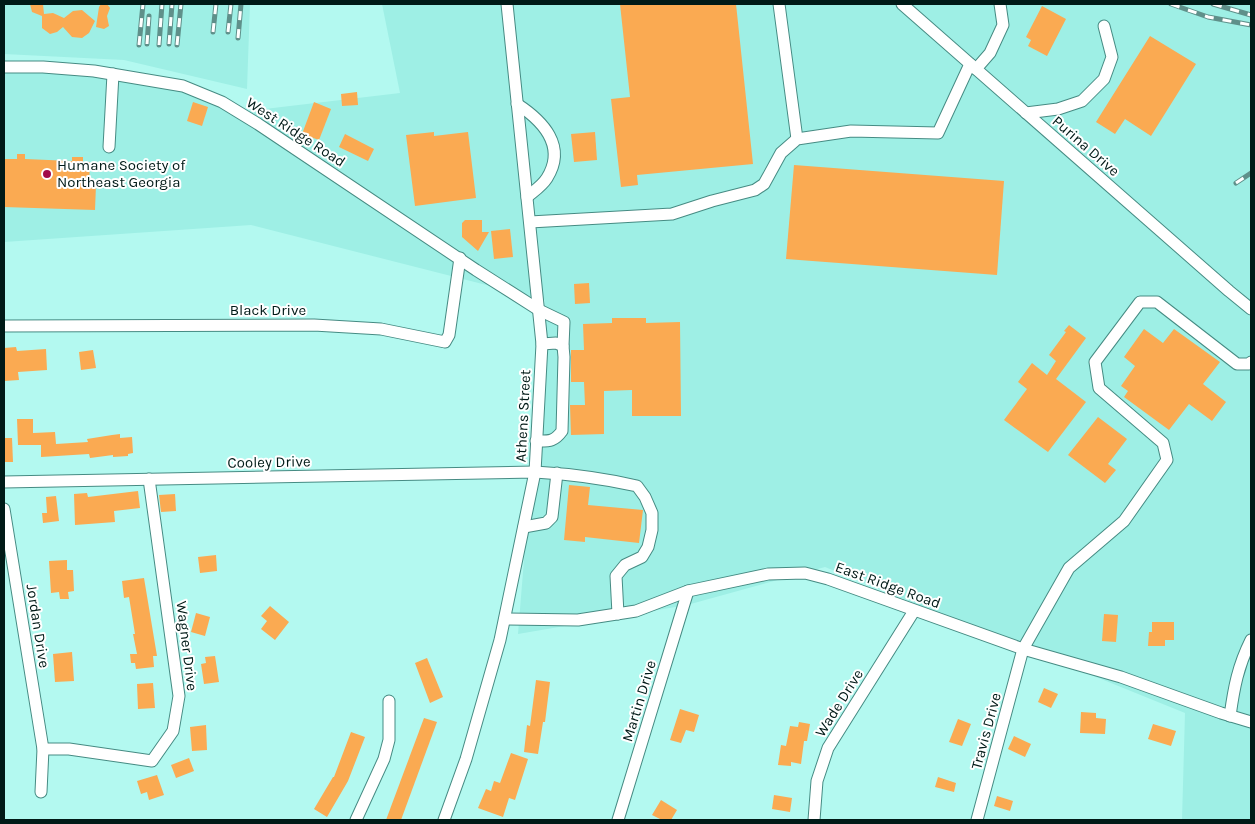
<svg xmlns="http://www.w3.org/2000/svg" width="1255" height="824" font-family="Karla,sans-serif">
  <rect width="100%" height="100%" fill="#b3f9f0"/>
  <g fill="#9eefe5">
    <polygon points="4,4 250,4 247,89 124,60 4,54"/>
    <polygon points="382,4 1251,4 1251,820 1182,820 1185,713 825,567 687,605 518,634 545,300 251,225 4,242 4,67 57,69 199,90 240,112 400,93"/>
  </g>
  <g fill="#faaa52">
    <polygon points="30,4 43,4 44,14 53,13 64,18 73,11 82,10 95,21 89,33 82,38 72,37 63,27 57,32 50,34 42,28 42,16 32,12"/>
    <polygon points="101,4 107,4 110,8 107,16 109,26 104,29 96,27 99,7"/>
    <polygon points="620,4 736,4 753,164 637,175 638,185 621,187 611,99 630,97"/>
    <polygon points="1042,6 1066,19 1047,56 1028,46 1031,40 1026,37"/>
    <polygon points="1150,36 1196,64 1151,136 1125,119 1115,134 1096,122"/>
    <polygon points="357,92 358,105 342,106 341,94"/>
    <polygon points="193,102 208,107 202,126 187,121"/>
    <polygon points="314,102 331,109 319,140 302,134"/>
    <polygon points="434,132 434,136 468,132 476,198 415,206 406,135"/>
    <polygon points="595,132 597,160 574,162 571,134"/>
    <polygon points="345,134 374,149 368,161 339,147"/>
    <polygon points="17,154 25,154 25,159 72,161 72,157 83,157 83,162 90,162 89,185 96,185 95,210 4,207 4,159 17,159"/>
    <polygon points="794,165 1004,181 997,275 786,259"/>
    <polygon points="465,220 482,220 482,232 489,232 478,251 462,237 462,223"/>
    <polygon points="510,229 513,257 494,259 491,231"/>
    <polygon points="589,283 590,303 575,304 574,284"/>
    <polygon points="612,318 646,318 646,323 680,322 681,416 632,416 632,390 604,391 604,434 571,435 570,405 585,405 584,382 571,382 571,350 584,350 583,324 612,323"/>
    <polygon points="1069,325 1086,338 1056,379 1086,402 1048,452 1004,420 1027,389 1018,382 1032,363 1047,375 1056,361 1049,355 1066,332 1064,331"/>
    <polygon points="1144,329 1163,343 1174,329 1220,362 1203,384 1226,402 1212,421 1189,404 1169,430 1124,397 1128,391 1121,386 1135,366 1124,357"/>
    <polygon points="16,347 17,351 46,349 47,370 18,372 19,380 4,381 4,348"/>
    <polygon points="93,350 96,368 81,370 79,352"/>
    <polygon points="1098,417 1127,439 1108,464 1116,470 1105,483 1068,455"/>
    <polygon points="17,419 33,419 33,433 55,432 56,444 88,442 87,439 112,435 120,434 120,438 132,437 133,453 128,454 128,456 113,457 113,455 90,458 89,454 41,457 41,445 18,445"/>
    <polygon points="4,438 12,438 13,462 4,462"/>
    <polygon points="569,485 590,487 588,505 643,510 639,543 585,537 585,542 564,540"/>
    <polygon points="138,491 140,508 114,511 115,522 75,525 74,494 87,493 88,497"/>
    <polygon points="175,494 176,511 161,512 159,495"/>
    <polygon points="56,496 59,521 43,523 42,513 47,513 46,497"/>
    <polygon points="216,555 217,571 200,573 198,557"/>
    <polygon points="67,560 67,570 73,570 74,591 68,592 69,599 60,599 59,592 51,593 49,561"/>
    <polygon points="144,578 157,656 153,656 154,667 136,669 135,663 131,663 130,654 137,654 133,634 135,634 129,597 124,598 122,581"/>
    <polygon points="270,606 289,622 275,640 261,629 267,621 261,616"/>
    <polygon points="196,613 210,617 205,636 191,632"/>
    <polygon points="1104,614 1118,615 1116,642 1102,641"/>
    <polygon points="1152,622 1174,622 1174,640 1165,640 1165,646 1148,646 1149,632 1152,632"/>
    <polygon points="72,652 74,681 55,682 53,654"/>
    <polygon points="215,656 219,682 204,684 201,664 206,663 205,657"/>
    <polygon points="427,658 443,697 430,703 415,663"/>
    <polygon points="536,680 550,682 545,722 543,722 538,754 524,752 527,725 530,726"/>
    <polygon points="153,683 155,708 138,709 137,684"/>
    <polygon points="1044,688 1058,694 1051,708 1038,702"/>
    <polygon points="680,709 699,715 694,732 686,730 681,743 670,740"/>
    <polygon points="1081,712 1096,713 1096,718 1106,719 1105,734 1080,733"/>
    <polygon points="424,718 437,722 401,820 386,820"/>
    <polygon points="958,719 971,724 962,746 949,742"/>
    <polygon points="799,722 810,724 807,741 804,741 801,764 791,762 791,766 778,765 781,745 786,746 790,726 798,727"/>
    <polygon points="1153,724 1176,731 1171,746 1148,739"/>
    <polygon points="206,725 207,750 192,751 190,727"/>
    <polygon points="351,732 365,737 348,781 327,817 314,809 333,777 334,777"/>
    <polygon points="1014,736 1031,744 1025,757 1008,749"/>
    <polygon points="511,753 528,759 515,800 509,798 503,817 478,808 486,789 491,791 494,781 500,783"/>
    <polygon points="189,758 194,771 176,778 171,765"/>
    <polygon points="157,775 164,795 149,800 147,792 141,794 137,781"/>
    <polygon points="938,777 956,783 954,792 935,787"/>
    <polygon points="774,795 792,798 790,812 772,809"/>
    <polygon points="997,796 1013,801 1010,811 994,806"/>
    <polygon points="661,800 677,810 671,820 662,820 652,815"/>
  </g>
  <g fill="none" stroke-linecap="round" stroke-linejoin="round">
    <g stroke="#468b83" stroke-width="13">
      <g id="minor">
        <polyline points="779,4 797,139"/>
        <polyline points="902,4 1229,291 1251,309"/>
        <polyline points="4,67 43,67 94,71 183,86 222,102 258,124 476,270 539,310 564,322 563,346"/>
        <polyline points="976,69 990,53 1003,25 1000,4"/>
        <path d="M517 104C543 121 567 146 547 178 542 186 534 191 527 197"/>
        <polyline points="1026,113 1058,109 1082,101 1104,79 1112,57 1104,26"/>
        <polyline points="109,147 113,74"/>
        <polyline points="530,222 672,214 712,201 755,190 764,184 781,153 797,139 851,131 938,133 970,64"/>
        <polyline points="4,326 314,325 381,329 445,342 449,335 460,258"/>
        <path d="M536 441C549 441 554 442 562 431L564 357 563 346 556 343 542 344"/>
        <path d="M4 482 535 472C571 474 602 478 637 486L645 497 652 513V530L648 547 642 557 625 565 616 576 618 614"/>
        <polyline points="4,509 43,749 41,792"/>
        <polyline points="524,527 546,523 552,517 557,473"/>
        <polyline points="505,619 578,620 636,611 688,591 768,574 805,573 828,579 1023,649 1121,677 1221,713 1251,722"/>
        <path d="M1230 716C1234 687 1238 666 1251 640"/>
        <polyline points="43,749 69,749 152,761 173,731 179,696 149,479"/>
        <polyline points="356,820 384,759 389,740 389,701"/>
        <polyline points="444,820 466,759 500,640 535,472 542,344 507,4"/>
        <polyline points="618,820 688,591"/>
        <polyline points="814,820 817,781 828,748 914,611"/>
        <polyline points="977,820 1023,649 1069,568 1124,521 1167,460 1163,443 1099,388 1095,362 1140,302 1157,302 1237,364 1249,364 1251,362"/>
      </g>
    </g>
    <use href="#minor" stroke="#fff" stroke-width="11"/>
    <g stroke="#5f908a" stroke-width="5">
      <g id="rail">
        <polyline points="1171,4 1208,17 1251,25"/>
        <polyline points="1213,4 1251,15"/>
        <polyline points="213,32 216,4"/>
        <polyline points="228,32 231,4"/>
        <polyline points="238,38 241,4"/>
        <polyline points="147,44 149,16"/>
        <polyline points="169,44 172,4"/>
        <polyline points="139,45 143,4"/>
        <polyline points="159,45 162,4"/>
        <polyline points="177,45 181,4"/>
        <polyline points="1236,183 1251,173"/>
      </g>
    </g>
    <use href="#rail" stroke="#fff" stroke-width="3" stroke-dasharray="9" stroke-linecap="butt"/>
  </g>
  <circle fill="#a20a49" stroke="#fff" stroke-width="2" cx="47" cy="174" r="5"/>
  <g text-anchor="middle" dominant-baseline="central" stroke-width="4" stroke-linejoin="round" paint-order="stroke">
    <g font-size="15" fill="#001a17" stroke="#fff">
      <text transform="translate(296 132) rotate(33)">West Ridge Road</text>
      <text transform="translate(1086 146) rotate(41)">Purina Drive</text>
      <text x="268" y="310">Black Drive</text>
      <text transform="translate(523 416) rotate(-87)">Athens Street</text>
      <text transform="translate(269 462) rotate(-1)">Cooley Drive</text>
      <text transform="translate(888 585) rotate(20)">East Ridge Road</text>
      <text transform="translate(38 626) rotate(81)">Jordan Drive</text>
      <text transform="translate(187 646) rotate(83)">Wagner Drive</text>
      <text transform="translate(639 701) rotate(-73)">Martin Drive</text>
      <text transform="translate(839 703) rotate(-58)">Wade Drive</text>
      <text transform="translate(986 731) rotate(-75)">Travis Drive</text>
    </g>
    <g font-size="15" fill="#001a17" stroke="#fff" text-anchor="start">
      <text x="57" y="165">Humane Society of<tspan x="57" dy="17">Northeast Georgia</tspan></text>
    </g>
  </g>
  <rect width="1255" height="824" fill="none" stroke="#001a17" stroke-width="10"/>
</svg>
